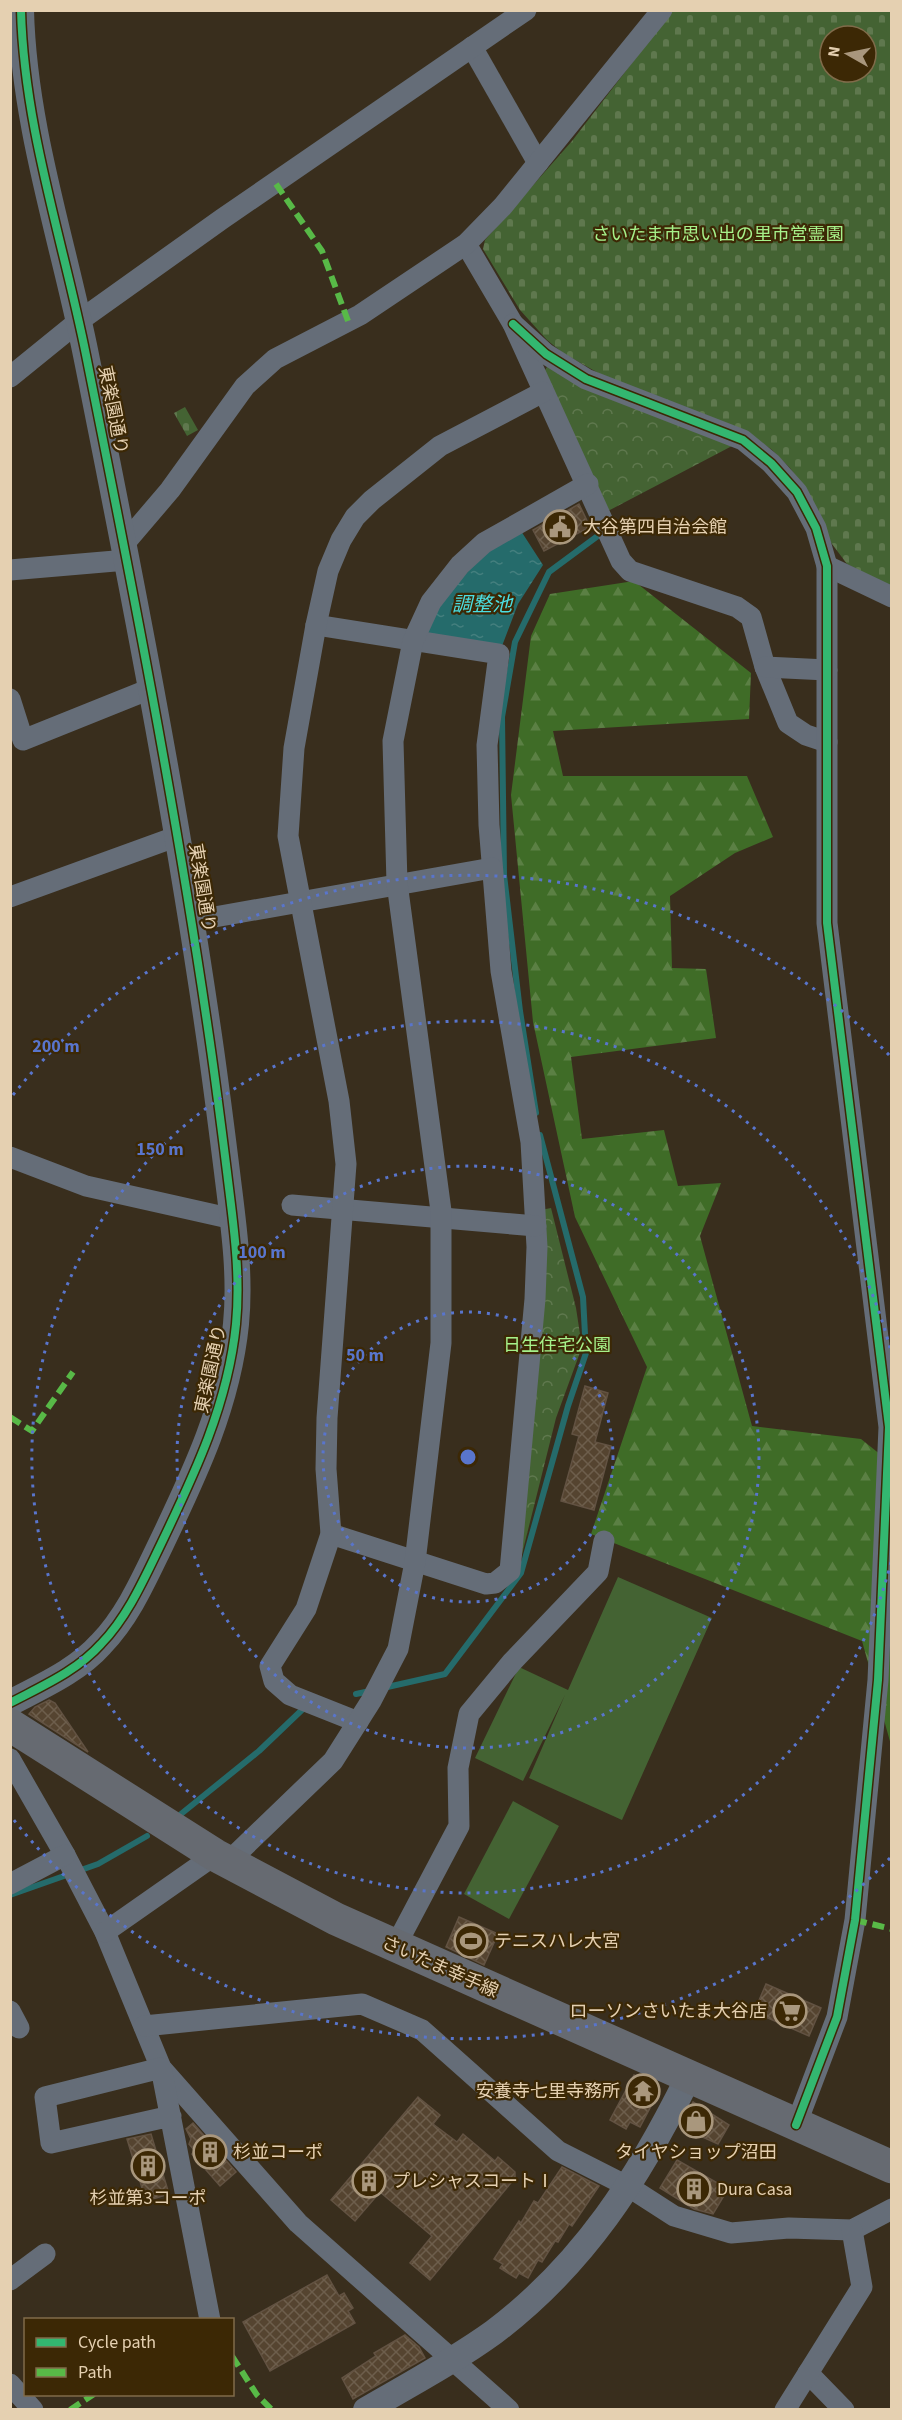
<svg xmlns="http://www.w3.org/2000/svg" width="902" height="2420" font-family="'Source Sans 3','Noto Sans JP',sans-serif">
  <defs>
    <pattern id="forest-firs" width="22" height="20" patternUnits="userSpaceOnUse" patternTransform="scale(1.5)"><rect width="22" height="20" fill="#3f6c27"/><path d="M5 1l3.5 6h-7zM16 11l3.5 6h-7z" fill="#5b8044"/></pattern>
    <pattern id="cemetery-stones" width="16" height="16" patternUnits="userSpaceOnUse" patternTransform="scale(1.5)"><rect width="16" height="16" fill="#446333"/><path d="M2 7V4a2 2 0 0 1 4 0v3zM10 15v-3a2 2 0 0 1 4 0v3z" fill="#5f784e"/></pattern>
    <pattern id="park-crowns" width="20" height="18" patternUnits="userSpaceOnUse" patternTransform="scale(1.5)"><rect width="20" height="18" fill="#446333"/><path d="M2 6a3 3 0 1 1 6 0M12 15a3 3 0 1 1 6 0" fill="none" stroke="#5f784e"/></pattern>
    <pattern id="water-ripples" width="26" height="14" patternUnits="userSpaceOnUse" patternTransform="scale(1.5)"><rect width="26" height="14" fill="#256b6b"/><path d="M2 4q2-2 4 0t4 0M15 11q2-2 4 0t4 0" fill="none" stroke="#447f7e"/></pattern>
    <pattern id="building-cross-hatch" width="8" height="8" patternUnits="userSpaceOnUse" patternTransform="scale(1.5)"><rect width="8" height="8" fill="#554430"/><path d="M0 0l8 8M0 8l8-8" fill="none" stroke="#6d5e4c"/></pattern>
  </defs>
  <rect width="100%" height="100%" fill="#392e1d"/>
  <polygon fill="url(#forest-firs)" points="634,581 751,673 749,719 553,731 563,776 747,776 773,837 735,853 670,896 672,968 706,969 716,1038 571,1057 582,1139 664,1130 678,1186 721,1183 700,1236 752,1426 861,1439 891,1463 891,1745 862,1641 591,1534 647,1367 575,1217 533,1022 511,795 531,636 550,594"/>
  <g fill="url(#cemetery-stones)" fill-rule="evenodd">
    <path d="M672 11H891V587L847 564 829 540 809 494 790 468 771 449 739 428 600 374 563 353 547 340 520 310 483 249 485 240 572 141ZM830 36H866V72H830Z"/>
    <polygon points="185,407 198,430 187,436 174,413"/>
  </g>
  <g fill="url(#park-crowns)">
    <polygon points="548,365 732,446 608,511 544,372"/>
    <polygon points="551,1208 576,1308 582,1347 556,1418 518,1570 541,1210"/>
  </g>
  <g fill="#446333">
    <polygon points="618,1577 712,1618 622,1820 529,1778 565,1695 523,1781 475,1758 519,1667 568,1690"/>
    <polygon points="513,1801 559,1826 509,1919 464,1894"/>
  </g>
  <polygon fill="url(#water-ripples)" points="521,531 543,565 518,604 502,646 430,635 425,628 450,591 484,554"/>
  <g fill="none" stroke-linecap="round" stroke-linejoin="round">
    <g stroke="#256b6b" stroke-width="6">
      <polyline points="536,1113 520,1011 504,875 502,717 515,642 549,572 599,535"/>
      <polyline points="383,1688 445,1674 521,1573 568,1406 586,1353 583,1297 540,1135"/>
      <polyline points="356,1694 370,1691"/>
      <polyline points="181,1814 259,1751 305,1707"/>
      <polyline points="10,1895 98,1864 147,1836"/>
    </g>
  </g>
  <g fill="url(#building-cross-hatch)" stroke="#625242" stroke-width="1.5">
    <polygon points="579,504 590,527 544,551 533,530"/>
    <polygon points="585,1386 608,1393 595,1442 611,1446 594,1510 561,1501 579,1436 572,1434"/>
    <polygon points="49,1700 55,1703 88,1752 29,1714 35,1707"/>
    <polygon points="459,1917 498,1934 484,1965 446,1947"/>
    <polygon points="766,1984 821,2008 809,2036 754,2012"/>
    <polygon points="634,2075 660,2089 640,2127 630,2122 626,2129 610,2120"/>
    <polygon points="418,2097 440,2115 433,2124 457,2142 463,2134 495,2161 498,2157 515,2172 515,2178 430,2280 410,2263 432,2236 380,2192 355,2221 331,2200"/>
    <polygon points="693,2102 729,2125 718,2144 680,2127"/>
    <polygon points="193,2123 236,2172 220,2186 192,2154 195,2151 189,2144 191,2139 186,2129"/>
    <polygon points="151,2134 169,2194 146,2201 127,2139"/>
    <polygon points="677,2160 728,2189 713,2214 694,2209 660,2188"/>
    <polygon points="562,2167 599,2186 572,2226 569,2224 558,2242 555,2241 542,2262 538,2260 528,2278 519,2273 516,2278 500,2268 503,2264 494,2259 519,2221 521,2223 534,2201 538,2203"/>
    <polygon points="327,2275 339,2296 344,2293 353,2308 348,2311 355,2323 270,2371 243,2322"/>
    <polygon points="405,2335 419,2347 425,2358 353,2399 342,2378 376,2356 374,2353"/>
  </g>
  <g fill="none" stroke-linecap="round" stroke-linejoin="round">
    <g stroke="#656d78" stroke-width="21">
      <polyline points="472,47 538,163"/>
      <polyline points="466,244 513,324 621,561 630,571 737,607 751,617 765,667 788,723 806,735 827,742"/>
      <polyline points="513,324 546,354 586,379 743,440 771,463 797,492 816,528 827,566 827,923 889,1427 878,1680 855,1920 837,2017 796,2125"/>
      <polyline points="10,377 79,321 222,219 526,10"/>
      <polyline points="124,544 170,490 245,386 275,359 360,315 466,244 503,206 662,10"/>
      <polyline points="827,566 892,597"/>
      <polyline points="10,570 127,560"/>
      <polyline points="316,625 499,654 487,745 489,825 501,971 531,1142 537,1247 535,1299 510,1571 495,1583 486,1584 331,1534"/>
      <polyline points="765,667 827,670"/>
      <polyline points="10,699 23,740 150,689"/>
      <polyline points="10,897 178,836"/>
      <polyline points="192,921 492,868"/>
      <polyline points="10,1157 86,1186 233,1219"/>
      <polyline points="292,1205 536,1226"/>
      <polyline points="358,1722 290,1695 274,1681 270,1666 306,1609 331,1534 326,1469 327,1418 346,1164 339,1101 288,836 294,748 316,625 328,571 341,540 355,517 372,500 440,446 543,392"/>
      <polyline points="10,1759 65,1855 105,1932 161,2068 298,2223 509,2410"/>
      <polyline points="228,1862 333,1761 371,1701 398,1649 415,1562 441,1343 441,1211 397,883 393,741 413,641 431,602 460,565 484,543 588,484"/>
      <polyline points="10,1884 65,1855"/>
      <polyline points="105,1932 215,1855"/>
      <polyline points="395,1947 459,1826 458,1768 469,1714 512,1662 598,1572 604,1541"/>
      <polyline points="10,2011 19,2028"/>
      <polyline points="144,2026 362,2004 422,2030 558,2151 629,2187 674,2216 731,2233 789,2228 852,2230 892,2209"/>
      <polyline points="171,2116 51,2143 45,2097 161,2068 210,2320"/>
      <polyline points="10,2280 45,2254"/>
      <polyline points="808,2373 844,2410"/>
      <polyline points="10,2384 33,2410"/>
      <polyline points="785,2410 862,2287 852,2230"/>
    </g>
    <g stroke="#656d78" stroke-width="26">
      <path d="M10 1703C42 1686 77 1671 101 1644 128 1616 144 1579 161 1544 195 1473 228 1404 236 1324 241 1273 233 1222 227 1172 221 1124 215 1076 208 1029 175 803 131 579 86 355 63 240 24 128 21 10"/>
      <path d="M366 2410C409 2385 454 2361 494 2332 584 2264 639 2177 688 2078"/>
    </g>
    <polyline stroke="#666a71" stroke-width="33" points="10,1725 215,1855 336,1919 892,2167"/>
    <g stroke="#58b947" stroke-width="6" stroke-dasharray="12 6" stroke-linecap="butt">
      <polyline points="276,184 322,251 348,321"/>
      <polyline points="10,1417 32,1431 73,1372"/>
      <polyline points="855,1920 892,1929"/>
      <polyline points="232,2356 257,2395 272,2410"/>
      <polyline points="70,2410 94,2394"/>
    </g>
    <g stroke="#3c2805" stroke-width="11">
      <g id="cycleway">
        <polyline points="513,324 546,354 586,379 743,440 771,463 797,492 816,528 827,566 827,923 889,1427 878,1680 855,1920 837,2017 796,2125"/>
        <path d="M10 1703C42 1686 77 1671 101 1644 128 1616 144 1579 161 1544 195 1473 228 1404 236 1324 241 1273 233 1222 227 1172 221 1124 215 1076 208 1029 175 803 131 579 86 355 63 240 24 128 21 10"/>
      </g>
    </g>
    <use href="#cycleway" stroke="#33b770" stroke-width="8"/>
  </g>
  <g fill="none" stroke="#5975cc" stroke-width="3" stroke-dasharray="3 6">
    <circle cx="468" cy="1457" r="145"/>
    <circle cx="468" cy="1457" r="291"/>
    <path d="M891 1562A436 436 0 1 1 891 1352"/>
    <path d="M890 1858A582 582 0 0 1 13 1819M13 1095A582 582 0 0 1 890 1056"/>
  </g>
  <defs>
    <g id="civic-ring" transform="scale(1.725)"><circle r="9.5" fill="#3c2805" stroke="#a9977d" stroke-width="1.5"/><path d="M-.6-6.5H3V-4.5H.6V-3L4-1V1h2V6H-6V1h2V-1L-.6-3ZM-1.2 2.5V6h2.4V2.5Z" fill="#a9977d"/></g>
    <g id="stadium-ring" transform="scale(1.725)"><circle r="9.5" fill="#3c2805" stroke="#a9977d" stroke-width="1.5"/><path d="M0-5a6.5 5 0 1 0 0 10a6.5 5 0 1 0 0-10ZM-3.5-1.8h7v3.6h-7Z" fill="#a9977d"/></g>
    <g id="supermarket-ring" transform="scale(1.725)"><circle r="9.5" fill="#3c2805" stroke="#a9977d" stroke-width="1.5"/><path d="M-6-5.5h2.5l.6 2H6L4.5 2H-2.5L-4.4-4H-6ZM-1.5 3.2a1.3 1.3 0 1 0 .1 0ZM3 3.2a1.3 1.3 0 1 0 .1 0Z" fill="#a9977d"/></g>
    <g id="temple-ring" transform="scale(1.725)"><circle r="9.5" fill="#3c2805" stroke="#a9977d" stroke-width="1.5"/><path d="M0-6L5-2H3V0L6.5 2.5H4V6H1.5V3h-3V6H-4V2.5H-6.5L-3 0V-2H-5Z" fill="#a9977d"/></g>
    <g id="shop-ring" transform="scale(1.725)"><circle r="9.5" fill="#3c2805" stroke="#a9977d" stroke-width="1.5"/><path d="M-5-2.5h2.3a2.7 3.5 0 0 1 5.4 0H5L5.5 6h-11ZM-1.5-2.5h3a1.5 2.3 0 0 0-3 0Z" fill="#a9977d"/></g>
    <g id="building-ring" transform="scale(1.725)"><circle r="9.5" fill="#3c2805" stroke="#a9977d" stroke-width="1.5"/><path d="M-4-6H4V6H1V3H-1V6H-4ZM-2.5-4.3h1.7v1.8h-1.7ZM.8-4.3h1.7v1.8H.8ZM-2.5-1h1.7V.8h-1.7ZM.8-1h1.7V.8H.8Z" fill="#a9977d"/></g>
  </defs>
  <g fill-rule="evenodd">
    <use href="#civic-ring" x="560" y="527"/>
    <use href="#stadium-ring" x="471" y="1941"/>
    <use href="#supermarket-ring" x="790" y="2011"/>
    <use href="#temple-ring" x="643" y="2091"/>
    <use href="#shop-ring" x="696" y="2121"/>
    <use href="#building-ring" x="210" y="2152"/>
    <use href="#building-ring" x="148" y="2166"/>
    <use href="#building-ring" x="369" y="2181"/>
    <use href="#building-ring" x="694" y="2189"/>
  </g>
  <g text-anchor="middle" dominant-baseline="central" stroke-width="4.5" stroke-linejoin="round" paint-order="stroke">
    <g font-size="18" fill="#a6f18a" stroke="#3c2805">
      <text x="718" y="234">さいたま市思い出の里市営霊園</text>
      <text x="557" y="1345">日生住宅公園</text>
    </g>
    <g font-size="18" fill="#e5d0b1" stroke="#3c2805">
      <text transform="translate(113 410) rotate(79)">東楽園通り</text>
      <text transform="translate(202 888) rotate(81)">東楽園通り</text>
      <text transform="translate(211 1369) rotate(-78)">東楽園通り</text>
      <text transform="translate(440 1967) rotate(24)">さいたま幸手線</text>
    </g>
    <g font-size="18" fill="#e5d0b1" stroke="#3c2805" text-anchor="start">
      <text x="583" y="527">大谷第四自治会館</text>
      <text x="494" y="1941">テニスハレ大宮</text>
      <text x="767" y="2011" text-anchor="end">ローソンさいたま大谷店</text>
      <text x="620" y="2091" text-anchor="end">安養寺七里寺務所</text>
      <text x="233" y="2152">杉並コーポ</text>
      <text x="696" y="2152" text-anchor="middle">タイヤショップ沼田</text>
      <text x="392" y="2181">プレシャスコートⅠ</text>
      <text x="717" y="2189">Dura Casa</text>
      <text x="148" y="2198" text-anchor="middle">杉並第3コーポ</text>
    </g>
    <g font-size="20" font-style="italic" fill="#4bdfe3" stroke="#3c2805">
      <text x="482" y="605">調整池</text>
    </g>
  </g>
  <circle cx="468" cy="1457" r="9" fill="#5975cc" stroke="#3c2805" stroke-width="3"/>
  <g font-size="18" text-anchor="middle" font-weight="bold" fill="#5975cc" stroke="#3c2805" stroke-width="4.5" stroke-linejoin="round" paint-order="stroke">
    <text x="56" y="1052">200 m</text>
    <text x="160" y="1155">150 m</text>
    <text x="262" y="1258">100 m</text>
    <text x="365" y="1361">50 m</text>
  </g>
  <rect width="902" height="2420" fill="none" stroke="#e5d0b1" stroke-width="24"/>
  <rect x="24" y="2318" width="210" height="78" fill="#3c2805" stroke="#806b4a" stroke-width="1.5"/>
  <rect x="36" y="2338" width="30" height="9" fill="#33b770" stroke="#806b4a" stroke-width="1.5"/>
  <text x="78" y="2348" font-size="18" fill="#e5d0b1">Cycle path</text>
  <rect x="36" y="2368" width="30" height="9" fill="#58b947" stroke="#806b4a" stroke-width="1.5"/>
  <text x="78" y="2378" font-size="18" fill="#e5d0b1">Path</text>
  <g transform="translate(848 54) rotate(279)"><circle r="28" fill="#3c2805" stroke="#806b4a" stroke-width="1.5"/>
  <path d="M0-4.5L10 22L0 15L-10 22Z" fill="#a9977d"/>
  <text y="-9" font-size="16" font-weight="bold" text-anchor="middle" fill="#e5d0b1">N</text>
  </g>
</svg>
